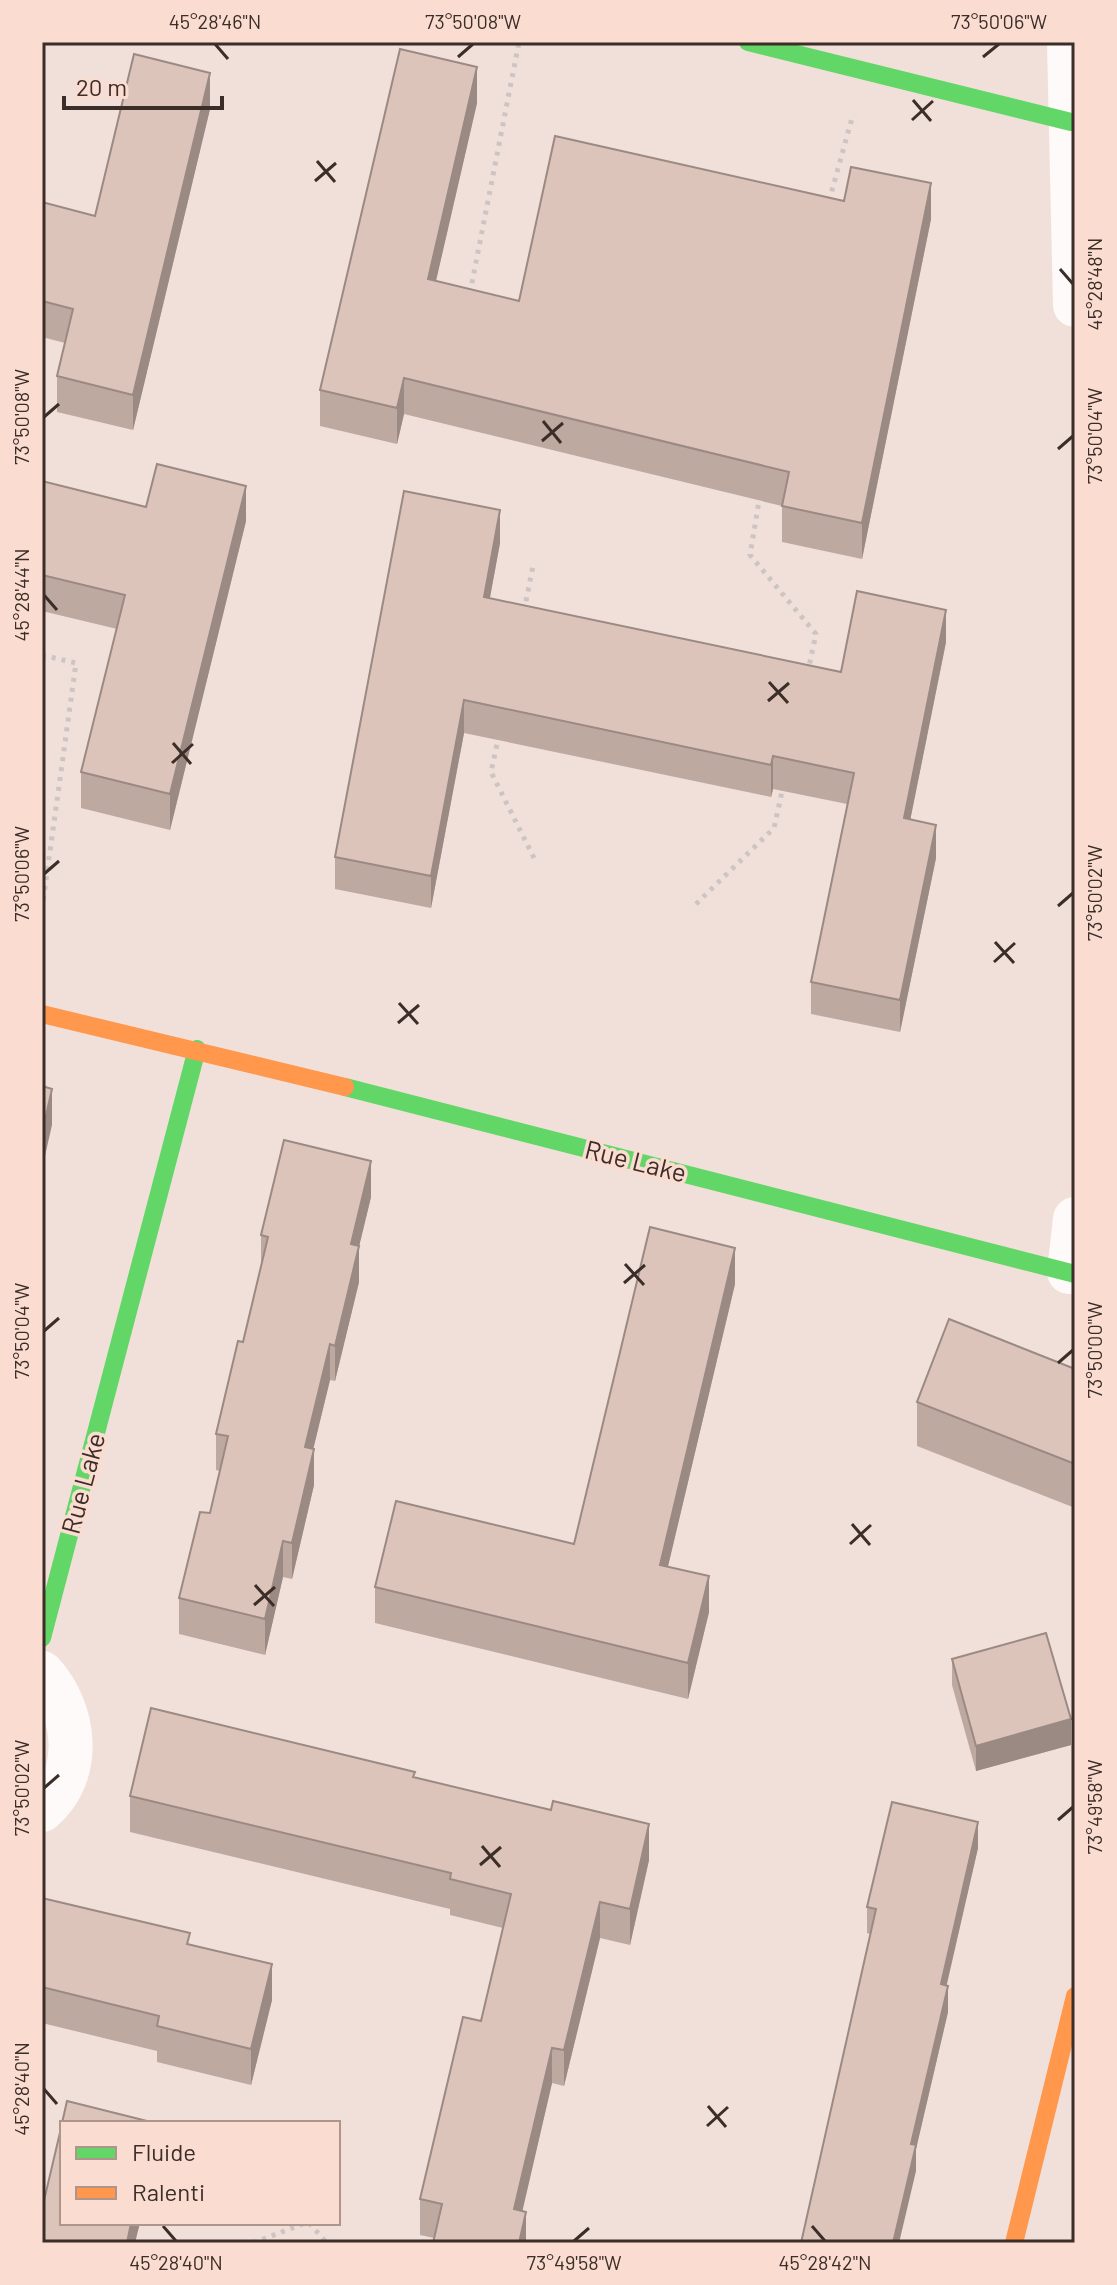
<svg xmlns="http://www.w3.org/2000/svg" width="1117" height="2285" font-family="Barlow,sans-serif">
  <rect width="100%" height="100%" fill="#f1e0da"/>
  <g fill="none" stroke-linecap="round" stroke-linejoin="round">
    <g stroke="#ccc5c3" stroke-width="5" stroke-dasharray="4 6" stroke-linecap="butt">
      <polyline points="829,201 852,118"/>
      <polyline points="470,293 519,42"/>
      <polyline points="760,495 750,555 816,634 808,671"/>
      <polyline points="524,611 533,566"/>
      <polyline points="42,655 76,663 42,909"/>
      <polyline points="499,735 491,772 536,862"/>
      <polyline points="696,904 774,828 783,787"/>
      <polyline points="309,2223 327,2243"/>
      <polyline points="253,2243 305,2223"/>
    </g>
    <g stroke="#fdfaf9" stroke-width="44">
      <polyline points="1069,42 1075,305"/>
      <polyline points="1069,1272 1075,1219"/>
      <path d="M42 1673C76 1710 84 1774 42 1810"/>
    </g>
    <g stroke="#63d668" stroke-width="18">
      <polyline points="748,42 1071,122"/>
      <polyline points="345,1087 1075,1274"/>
      <polyline points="42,1638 197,1049"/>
    </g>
    <g stroke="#ff974d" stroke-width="18">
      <polyline points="42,1014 345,1087"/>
      <polyline points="1014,2243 1075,1996"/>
    </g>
  </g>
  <g fill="#bea9a1">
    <polygon points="477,103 436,281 519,301 931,219 862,559 782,542 782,506 404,414 397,444 320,426 320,390"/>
    <polygon points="210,109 133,430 57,412 57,376 65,343 42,337 42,202 95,216"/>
    <polygon points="42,481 146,507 246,521 170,830 81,808 81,772 117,629 42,611"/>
    <polygon points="500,543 490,598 841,672 946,642 910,820 936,858 900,1032 811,1014 811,982 847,804 773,789 771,797 464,733 431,908 335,889 335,857"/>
    <polygon points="371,1197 359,1246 359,1282 335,1381 330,1380 313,1449 314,1485 292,1579 283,1577 265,1655 179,1634 179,1598 210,1513 220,1471 216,1470 216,1434 243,1342 261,1267 261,1235"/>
    <polygon points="735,1284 668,1566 709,1612 688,1699 375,1623 375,1587 574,1544"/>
    <polygon points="1075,1369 1075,1508 917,1446 917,1402"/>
    <polygon points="952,1659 1071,1745 976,1771 952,1685"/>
    <polygon points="415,1777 649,1860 630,1945 600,1938 564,2086 552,2083 522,2211 526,2243 434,2238 420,2235 420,2199 481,2021 503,1928 450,1915 450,1909 130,1832 130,1796"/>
    <polygon points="978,1848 946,1985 948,2012 916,2149 916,2171 870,1934 867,1933 867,1907"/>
    <polygon points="42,1898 190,1944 272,2000 251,2085 157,2062 157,2051 42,2023"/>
  </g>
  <g fill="#9b8983">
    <polygon points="477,67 477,103 428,315 428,279"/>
    <polygon points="210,73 210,109 133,430 133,395"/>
    <polygon points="931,183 931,219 862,559 862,523"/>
    <polygon points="404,378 404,414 397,444 397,408"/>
    <polygon points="246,486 246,521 170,830 170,794"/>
    <polygon points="500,510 500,543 484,629 484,597"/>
    <polygon points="946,610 946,642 904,851 904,818"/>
    <polygon points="464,700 464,733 431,908 431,876"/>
    <polygon points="773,756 773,789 771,797 771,765"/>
    <polygon points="936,825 936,858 900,1032 900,1000"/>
    <polygon points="52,1089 52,1125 42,1169 42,1133"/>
    <polygon points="371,1161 371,1197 351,1280 351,1244"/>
    <polygon points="359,1246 359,1282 335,1381 335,1346"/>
    <polygon points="735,1248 735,1284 660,1600 660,1565"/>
    <polygon points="330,1344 330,1380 305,1483 305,1447"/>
    <polygon points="314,1449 314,1485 292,1579 292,1543"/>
    <polygon points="283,1541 283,1577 265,1655 265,1619"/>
    <polygon points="709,1576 709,1612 688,1699 688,1663"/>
    <polygon points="1071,1719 1071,1745 976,1771 976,1746"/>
    <polygon points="978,1822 978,1848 941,2010 941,1984"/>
    <polygon points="649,1824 649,1860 630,1945 630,1909"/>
    <polygon points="600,1902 600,1938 564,2086 564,2050"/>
    <polygon points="272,1964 272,2000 251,2085 251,2049"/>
    <polygon points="948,1986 948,2012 916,2149 916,2171 899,2243 893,2243 911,2144"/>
    <polygon points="552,2048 552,2083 515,2243 514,2209"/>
    <polygon points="526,2212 526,2243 519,2243"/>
    <polygon points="131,2223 140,2223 135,2243 127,2243"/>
  </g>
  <g fill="#ddc4bb" stroke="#9b8983" stroke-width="2">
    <polygon points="400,49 477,67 428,279 519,301 555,136 844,201 851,167 931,183 862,523 782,506 789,472 404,378 397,408 320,390"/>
    <polygon points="134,54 210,73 133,395 57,376 73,309 42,301 42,202 95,216"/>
    <polygon points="157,464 246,486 170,794 81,772 125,595 42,575 42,481 146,507"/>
    <polygon points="404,491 500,510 484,597 841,672 857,591 946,610 904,818 936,825 900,1000 811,982 854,773 773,756 771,765 464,700 431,876 335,857"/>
    <polygon points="42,1086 52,1089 42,1133"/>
    <polygon points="284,1140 371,1161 351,1244 359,1246 335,1346 330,1344 305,1447 314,1449 292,1543 283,1541 265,1619 179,1598 200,1512 210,1513 228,1436 216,1434 238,1341 243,1342 268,1237 261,1235"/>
    <polygon points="650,1227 735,1248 660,1565 709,1576 688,1663 375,1587 396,1501 574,1544"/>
    <polygon points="949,1319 1075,1369 1075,1464 917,1402"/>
    <polygon points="1046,1633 1071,1719 976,1746 952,1659"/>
    <polygon points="151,1708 415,1772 413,1777 551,1810 553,1801 649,1824 630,1909 600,1902 564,2050 552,2048 514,2209 526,2212 519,2243 433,2243 442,2204 420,2199 463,2017 481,2021 511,1894 450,1879 451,1873 130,1796"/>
    <polygon points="892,1802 978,1822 941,1984 948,1986 911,2144 916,2145 893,2243 801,2243 876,1909 867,1907"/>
    <polygon points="42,1898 190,1933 187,1944 272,1964 251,2049 157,2026 159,2016 42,1987"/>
    <polygon points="67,2101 155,2123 62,2123"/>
    <polygon points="62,2124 62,2223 131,2223 127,2243 42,2243 42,2209"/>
  </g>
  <path fill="none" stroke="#3b2d28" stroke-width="3" d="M215 44 228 59M458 57 473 44M983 57 999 44M913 100 931 121M912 120 933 101M317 161 335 182M315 181 336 163M1060 269 1073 284M44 417 59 404M543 421 561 443M542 441 563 423M1058 449 1073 436M44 595 57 610M769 682 788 703M768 701 789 683M173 743 191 764M172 763 193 744M44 874 59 861M1058 906 1073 893M995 942 1014 963M994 962 1015 943M399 1003 418 1024M398 1023 419 1005M625 1264 644 1285M624 1283 645 1265M44 1331 59 1318M1058 1363 1073 1350M852 1524 870 1545M850 1544 871 1525M255 1585 274 1606M254 1605 275 1587M44 1788 59 1775M1058 1820 1073 1807M482 1846 500 1867M480 1865 501 1847M44 2089 57 2104M708 2106 726 2127M707 2126 728 2107M163 2226 176 2241M812 2226 825 2241M574 2241 589 2228"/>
  <g text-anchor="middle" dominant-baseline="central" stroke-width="7" stroke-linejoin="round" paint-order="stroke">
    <g font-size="26" fill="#3b2d28" stroke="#fadcd1">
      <text transform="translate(636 1160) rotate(14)">Rue Lake</text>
      <text transform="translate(82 1483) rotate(-75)">Rue Lake</text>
    </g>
  </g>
  <rect width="1117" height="2285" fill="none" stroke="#fadcd1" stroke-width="88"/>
  <rect x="60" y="2121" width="280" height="104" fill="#fadcd1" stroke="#ae968d" stroke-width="2"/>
  <rect x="76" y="2147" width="40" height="12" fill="#63d668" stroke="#ae968d" stroke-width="2"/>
  <text x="132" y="2161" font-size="24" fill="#3b2d28">Fluide</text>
  <rect x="76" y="2187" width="40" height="12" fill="#ff974d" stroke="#ae968d" stroke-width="2"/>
  <text x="132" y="2201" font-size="24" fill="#3b2d28">Ralenti</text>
  <path d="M64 96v12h158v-12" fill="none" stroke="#3b2d28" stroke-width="4"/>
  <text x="76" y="96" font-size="24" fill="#3b2d28" stroke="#fadcd1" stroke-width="6" paint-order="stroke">20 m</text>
  <rect x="44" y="44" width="1029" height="2197" fill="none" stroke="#3b2d28" stroke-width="3"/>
  <g font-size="20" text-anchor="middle" fill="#3b2d28">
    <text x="215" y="29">45°28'46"N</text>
    <text x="473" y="29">73°50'08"W</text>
    <text x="999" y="29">73°50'06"W</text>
    <text transform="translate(1095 284) rotate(-90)" y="7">45°28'48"N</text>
    <text transform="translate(22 417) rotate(-90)" y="7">73°50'08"W</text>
    <text transform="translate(1095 436) rotate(-90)" y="7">73°50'04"W</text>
    <text transform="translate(22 595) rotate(-90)" y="7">45°28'44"N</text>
    <text transform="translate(22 874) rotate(-90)" y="7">73°50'06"W</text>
    <text transform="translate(1095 893) rotate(-90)" y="7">73°50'02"W</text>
    <text transform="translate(22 1331) rotate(-90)" y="7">73°50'04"W</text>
    <text transform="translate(1095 1350) rotate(-90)" y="7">73°50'00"W</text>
    <text transform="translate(22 1788) rotate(-90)" y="7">73°50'02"W</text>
    <text transform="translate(1095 1807) rotate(-90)" y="7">73°49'58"W</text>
    <text transform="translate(22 2089) rotate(-90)" y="7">45°28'40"N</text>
    <text x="176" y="2270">45°28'40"N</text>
    <text x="574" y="2270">73°49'58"W</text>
    <text x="825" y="2270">45°28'42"N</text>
  </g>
</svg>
